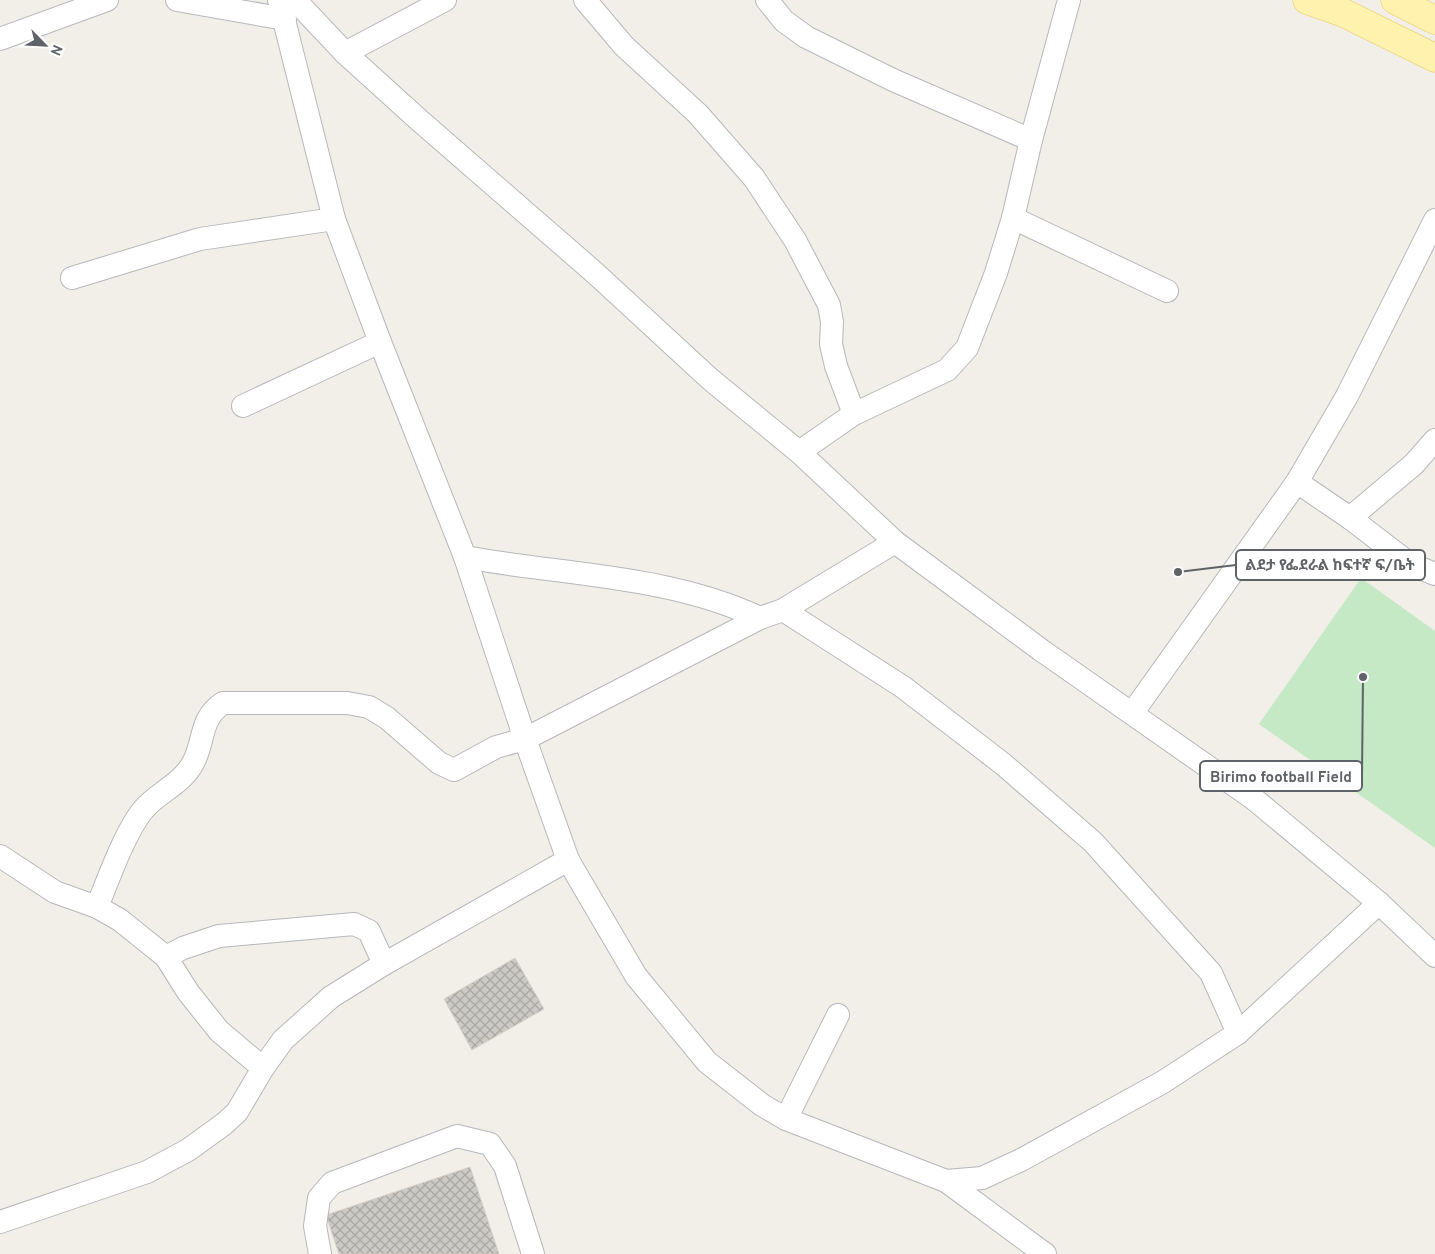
<svg xmlns="http://www.w3.org/2000/svg" width="1435" height="1254" font-family="Overpass,'Noto Sans Ethiopic',sans-serif">
  <defs>
    <pattern id="building-cross-hatch" width="8" height="8" patternUnits="userSpaceOnUse" patternTransform="scale(1.25)"><rect width="8" height="8" fill="#cccac5"/><path d="M0 0l8 8M0 8l8-8" fill="none" stroke="#a9a8a4"/></pattern>
  </defs>
  <rect width="100%" height="100%" fill="#f1efe8"/>
  <polygon fill="#c5e8c5" points="1361,578 1435,631 1435,848 1259,724"/>
  <g fill="url(#building-cross-hatch)" stroke="#d6d1c6">
    <polygon points="515,958 544,1009 472,1050 444,999"/>
    <polygon points="470,1167 499,1254 339,1254 326,1215"/>
  </g>
  <g fill="none" stroke-linecap="round" stroke-linejoin="round">
    <g stroke="#b5b8bc" stroke-width="24">
      <g id="minor">
        <polyline points="177,0 285,19"/>
        <polyline points="295,0 345,53 419,120 595,273 710,379 799,452 895,542 1041,650 1254,799 1379,903 1435,956"/>
        <polyline points="585,0 624,46 698,114 754,178 795,240 829,305 832,322 831,344 836,366 854,414"/>
        <polyline points="767,0 784,21 806,37 893,80 1031,140"/>
        <polyline points="0,39 107,0"/>
        <polyline points="345,53 445,0"/>
        <polyline points="1013,218 1167,291"/>
        <polyline points="72,278 200,239 334,219"/>
        <polyline points="243,406 380,342"/>
        <polyline points="799,452 854,414 947,370 967,348 996,273 1013,218 1031,140 1069,0"/>
        <polyline points="1297,482 1350,518 1410,564 1435,574"/>
        <polyline points="1350,518 1414,464 1435,440"/>
        <path d="M465 557C563 575 669 575 760 618"/>
        <polyline points="783,610 903,687 1003,764 1093,842 1211,973 1238,1033"/>
        <polyline points="1133,712 1297,482 1347,396 1435,220"/>
        <polyline points="0,856 55,892 97,907 120,920 166,957 188,992 219,1031 263,1068"/>
        <polyline points="568,860 636,976 707,1062 762,1105 786,1119 946,1181 982,1178 1021,1160 1163,1082 1238,1033 1379,903"/>
        <path d="M97 907C108 880 125 832 143 810 158 792 181 785 193 763 205 741 199 719 223 703H347L369 707 387 718 439 763 454 770 496 747 525 739 465 557 380 342 334 219 279 0"/>
        <polyline points="166,957 183,948 219,936 354,924 369,931 384,964"/>
        <polyline points="786,1119 838,1015"/>
        <polyline points="946,1181 1045,1254"/>
        <polyline points="0,1222 147,1172 188,1150 224,1124 237,1112 263,1068 283,1040 331,997 384,964 568,860 525,739 760,618 783,610 895,542"/>
        <polyline points="320,1254 315,1226 319,1198 332,1183 457,1136 490,1144 505,1166 533,1254"/>
      </g>
    </g>
    <g stroke="#f2c960" stroke-width="29">
      <g id="primary">
        <polyline points="1307,0 1344,13 1435,58"/>
        <polyline points="1395,0 1435,20"/>
      </g>
    </g>
    <use href="#minor" stroke="#fff" stroke-width="22"/>
    <use href="#primary" stroke="#fff2af" stroke-width="28"/>
  </g>
  <path fill="none" stroke="#5f6368" stroke-width="2" d="M1178 572L1236 565M1363 677L1362 776"/>
  <g fill="#5f6368" stroke="#fff" stroke-width="2">
    <circle cx="1178" cy="572" r="5"/>
    <circle cx="1363" cy="677" r="5"/>
  </g>
  <g fill="#fff" stroke="#5f6368" stroke-width="2">
    <rect x="1236" y="550" width="189" height="30" rx="5"/>
    <rect x="1200" y="761" width="162" height="30" rx="5"/>
  </g>
  <g font-size="15" text-anchor="middle" font-weight="bold" fill="#5f6368">
    <text x="1330" y="570">ልደታ የፌደራል ከፍተኛ ፍ/ቤት</text>
    <text x="1281" y="782">Birimo football Field</text>
  </g>
  <g transform="translate(45 45) rotate(114)" stroke="#ffffff" stroke-width="4" paint-order="stroke">
  <path d="M0-4L9 19L0 12L-9 19Z" fill="#5f6368"/>
  <text y="-8" font-size="14" font-weight="bold" text-anchor="middle" fill="#5f6368">N</text>
  </g>
</svg>
